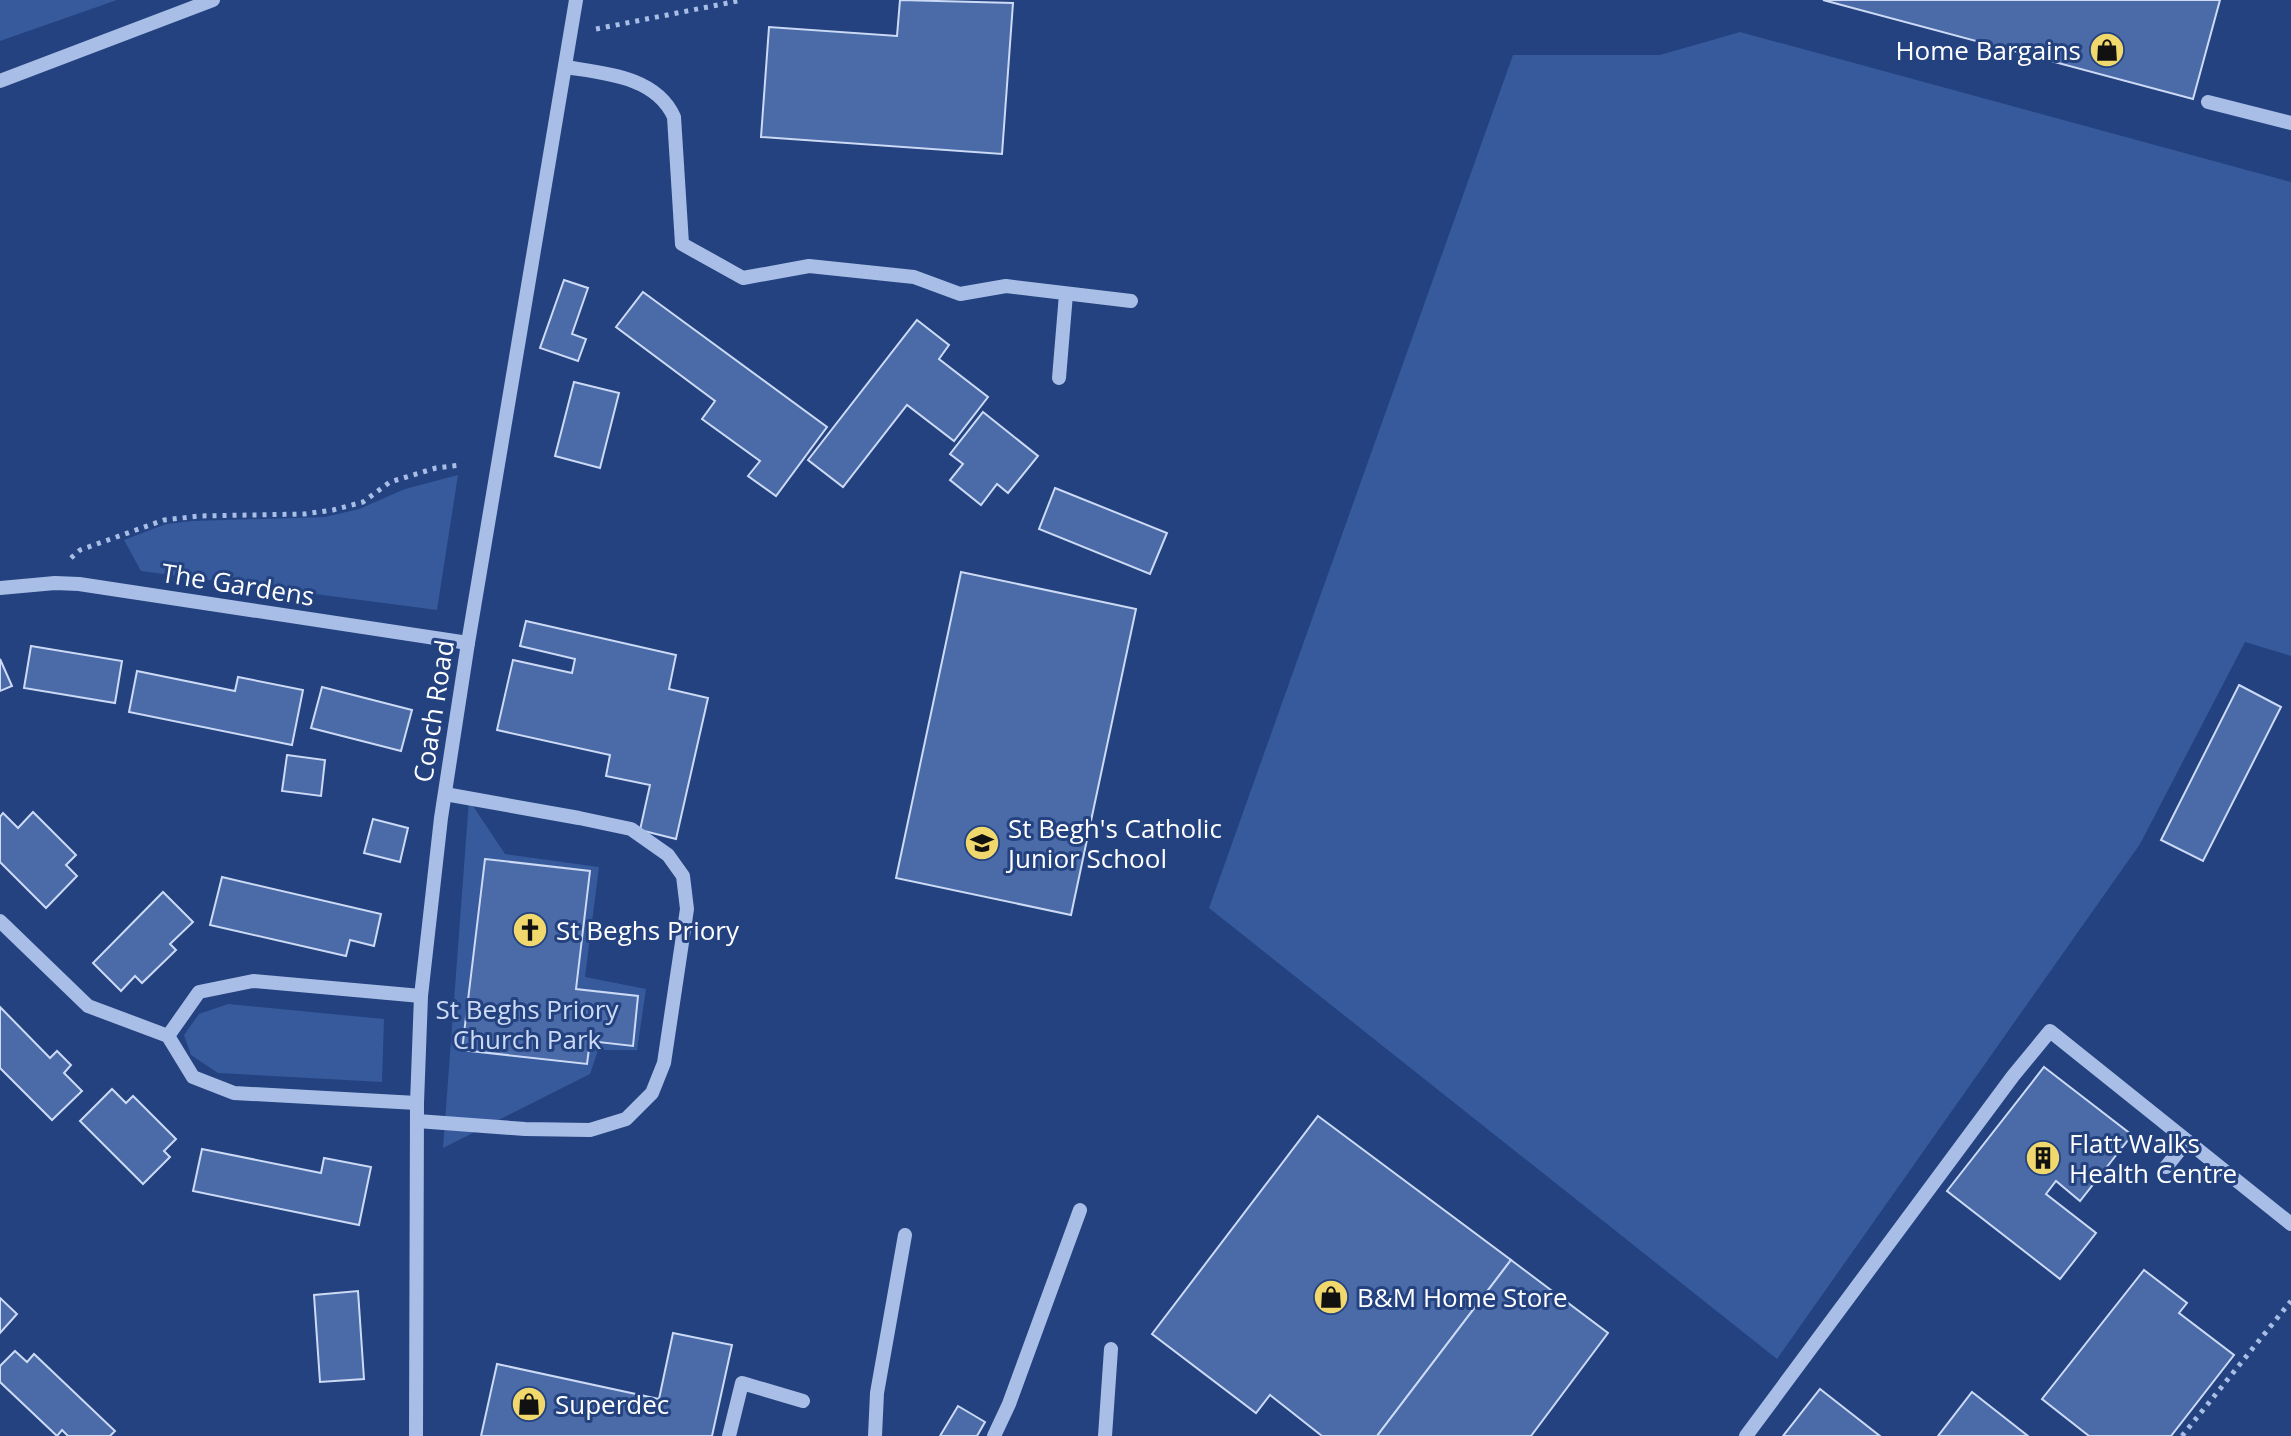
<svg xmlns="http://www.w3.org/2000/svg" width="2291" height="1436" font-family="'Open Sans',sans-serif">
  <rect width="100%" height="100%" fill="#23427f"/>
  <g fill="#375a9d">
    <polygon points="0,0 117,0 0,41"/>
    <polygon points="1740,32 2291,182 2291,656 2245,642 2140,844 1777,1359 1209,908 1513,55 1660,55"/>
    <polygon points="458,475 437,610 141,571 124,540 166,524 192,521 325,517 359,509 405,489"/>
    <polygon points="469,800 505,854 599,867 585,977 646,989 637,1050 598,1050 590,1074 443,1148"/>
    <polygon points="228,1004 384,1019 382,1082 218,1073 191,1055 184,1035 199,1014"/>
  </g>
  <g fill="#4b6ba8" stroke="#ccdaf5" stroke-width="2">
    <polygon points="900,0 1013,3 1002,154 761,137 769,27 897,36"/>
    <polygon points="1823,0 2220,0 2193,99"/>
    <polygon points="564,280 588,288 572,334 586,339 578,361 540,348"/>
    <polygon points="643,292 827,427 776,496 748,476 760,461 702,419 715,401 616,327"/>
    <polygon points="917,320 949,345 939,359 988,397 954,441 907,405 843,487 808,460"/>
    <polygon points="574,382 619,393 600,468 555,456"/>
    <polygon points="983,412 1038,456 1008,493 997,484 981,505 950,480 963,464 950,454"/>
    <polygon points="1055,488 1167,533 1150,574 1039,529"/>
    <polygon points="961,572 1136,609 1071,915 896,878"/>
    <polygon points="526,621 676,655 669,689 708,698 676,839 640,830 650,785 606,776 610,755 497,730 513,660 572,673 575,659 520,646"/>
    <polygon points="31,646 122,661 115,703 24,688"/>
    <polygon points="0,659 12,686 0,691"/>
    <polygon points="137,671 235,691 238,677 303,690 292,745 129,712"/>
    <polygon points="2239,685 2281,707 2203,861 2161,840"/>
    <polygon points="322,687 412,710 401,751 311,728"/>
    <polygon points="287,755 325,760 321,796 282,791"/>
    <polygon points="33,812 76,855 66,865 77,876 46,908 0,862 0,817 3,813 18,828"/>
    <polygon points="373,819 408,828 400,862 364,853"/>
    <polygon points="485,859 590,871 576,989 638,996 633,1046 590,1041 587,1064 462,1050"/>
    <polygon points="222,877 381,914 374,946 350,940 346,956 210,925"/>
    <polygon points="163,892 193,922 170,944 176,950 142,983 135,976 121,991 93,963"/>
    <polygon points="0,1007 50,1058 57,1051 71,1065 64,1073 82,1091 52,1120 0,1068"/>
    <polygon points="2044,1067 2132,1135 2080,1201 2056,1181 2046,1194 2096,1233 2060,1279 1947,1191"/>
    <polygon points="112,1089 126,1103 133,1096 176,1139 164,1151 170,1157 143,1184 80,1121"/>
    <polygon points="1318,1116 1511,1260 1377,1436 1322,1436 1270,1395 1256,1413 1152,1334"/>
    <polygon points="202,1149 321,1173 324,1158 371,1167 359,1225 193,1191"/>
    <polygon points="1511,1260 1608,1333 1531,1436 1377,1436"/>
    <polygon points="2144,1270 2187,1303 2179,1313 2234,1355 2171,1436 2089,1436 2042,1399"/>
    <polygon points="358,1291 364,1379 320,1382 314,1295"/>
    <polygon points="0,1298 17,1314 0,1333"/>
    <polygon points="673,1333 732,1345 712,1436 481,1436 497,1364 659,1399"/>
    <polygon points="15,1351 27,1362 34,1354 115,1431 110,1436 68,1436 62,1430 57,1436 0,1382 0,1366"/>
    <polygon points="1820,1389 1880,1436 1783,1436"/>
    <polygon points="1972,1392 2028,1436 1938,1436"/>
    <polygon points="958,1406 985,1422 977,1436 940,1436"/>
  </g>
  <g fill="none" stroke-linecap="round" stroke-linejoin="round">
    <g stroke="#a9bee6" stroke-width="5" stroke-dasharray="4 6" stroke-linecap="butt">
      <polyline points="596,29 743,0"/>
      <polyline points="71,558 80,550 164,520 199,516 304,514 333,510 363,502 390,482 436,468 460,465"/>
      <polyline points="2182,1436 2291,1301"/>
    </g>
    <g stroke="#a9bee6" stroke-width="14">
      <path d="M565 67C603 73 656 76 674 117L682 244 743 278 809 266 914 277 960 294 1006 286 1131 301"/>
      <polyline points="0,81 213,0"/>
      <polyline points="2208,102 2291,123"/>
      <polyline points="1059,378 1066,294"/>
      <polyline points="0,588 55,583 79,584 468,643"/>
      <polyline points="0,921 88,1006 168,1036 193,1077 234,1093 417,1103"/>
      <polyline points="168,1036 199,992 253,981 421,996"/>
      <polyline points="417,1121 525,1129 590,1130 626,1119 652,1093 664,1063 687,909 683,876 668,855 631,829 579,818 445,794"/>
      <polyline points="2166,1167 2187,1141"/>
      <polyline points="416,1436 417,1103 421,996 441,818 468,643 576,0"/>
      <polyline points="729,1436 742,1383 803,1401"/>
      <polyline points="875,1436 877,1393 905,1235"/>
      <polyline points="994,1436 1009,1404 1080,1210"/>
      <polyline points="1105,1436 1111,1349"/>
      <polyline points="1746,1436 2013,1076 2050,1031 2291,1224"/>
    </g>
  </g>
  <defs>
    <g id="shop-disc" transform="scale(1.8)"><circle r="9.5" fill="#f1d86c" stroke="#23427f"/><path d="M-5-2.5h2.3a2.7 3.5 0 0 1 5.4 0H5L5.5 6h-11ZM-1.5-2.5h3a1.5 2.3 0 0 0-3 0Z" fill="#111"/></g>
    <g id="school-disc" transform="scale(1.8)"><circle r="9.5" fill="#f1d86c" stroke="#23427f"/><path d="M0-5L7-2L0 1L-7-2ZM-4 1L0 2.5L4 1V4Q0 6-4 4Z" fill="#111"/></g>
    <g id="church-disc" transform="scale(1.8)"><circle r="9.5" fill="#f1d86c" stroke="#23427f"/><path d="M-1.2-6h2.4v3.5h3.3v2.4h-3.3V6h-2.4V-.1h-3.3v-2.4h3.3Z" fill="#111"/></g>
    <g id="building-disc" transform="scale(1.8)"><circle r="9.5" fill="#f1d86c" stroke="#23427f"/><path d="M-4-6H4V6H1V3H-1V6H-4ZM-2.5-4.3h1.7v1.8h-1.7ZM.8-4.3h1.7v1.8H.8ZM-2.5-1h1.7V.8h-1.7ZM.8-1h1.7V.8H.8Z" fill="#111"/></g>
  </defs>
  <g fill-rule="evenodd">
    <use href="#shop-disc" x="2107" y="50"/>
    <use href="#school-disc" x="982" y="843"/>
    <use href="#church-disc" x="530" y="930"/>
    <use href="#building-disc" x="2043" y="1158"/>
    <use href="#shop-disc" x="1331" y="1297"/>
    <use href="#shop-disc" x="529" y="1404"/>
  </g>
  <g text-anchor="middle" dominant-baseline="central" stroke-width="6" stroke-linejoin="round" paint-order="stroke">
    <g font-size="26" fill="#fff" stroke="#23427f" text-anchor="start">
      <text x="2081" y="50" text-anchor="end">Home Bargains</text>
      <text x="1008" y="828">St Begh's Catholic<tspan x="1008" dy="30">Junior School</tspan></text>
      <text x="556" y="930">St Beghs Priory</text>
      <text x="2069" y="1143">Flatt Walks<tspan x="2069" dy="30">Health Centre</tspan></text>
      <text x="1357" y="1297">B&amp;M Home Store</text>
      <text x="555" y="1404">Superdec</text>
    </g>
    <g font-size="26" fill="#fff" stroke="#23427f">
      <text transform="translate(238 584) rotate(9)">The Gardens</text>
      <text transform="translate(433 711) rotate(-81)">Coach Road</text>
    </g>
    <g font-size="26" fill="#ccdaf5" stroke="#23427f">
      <text x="527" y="1009">St Beghs Priory<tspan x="527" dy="30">Church Park</tspan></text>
    </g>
  </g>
</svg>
